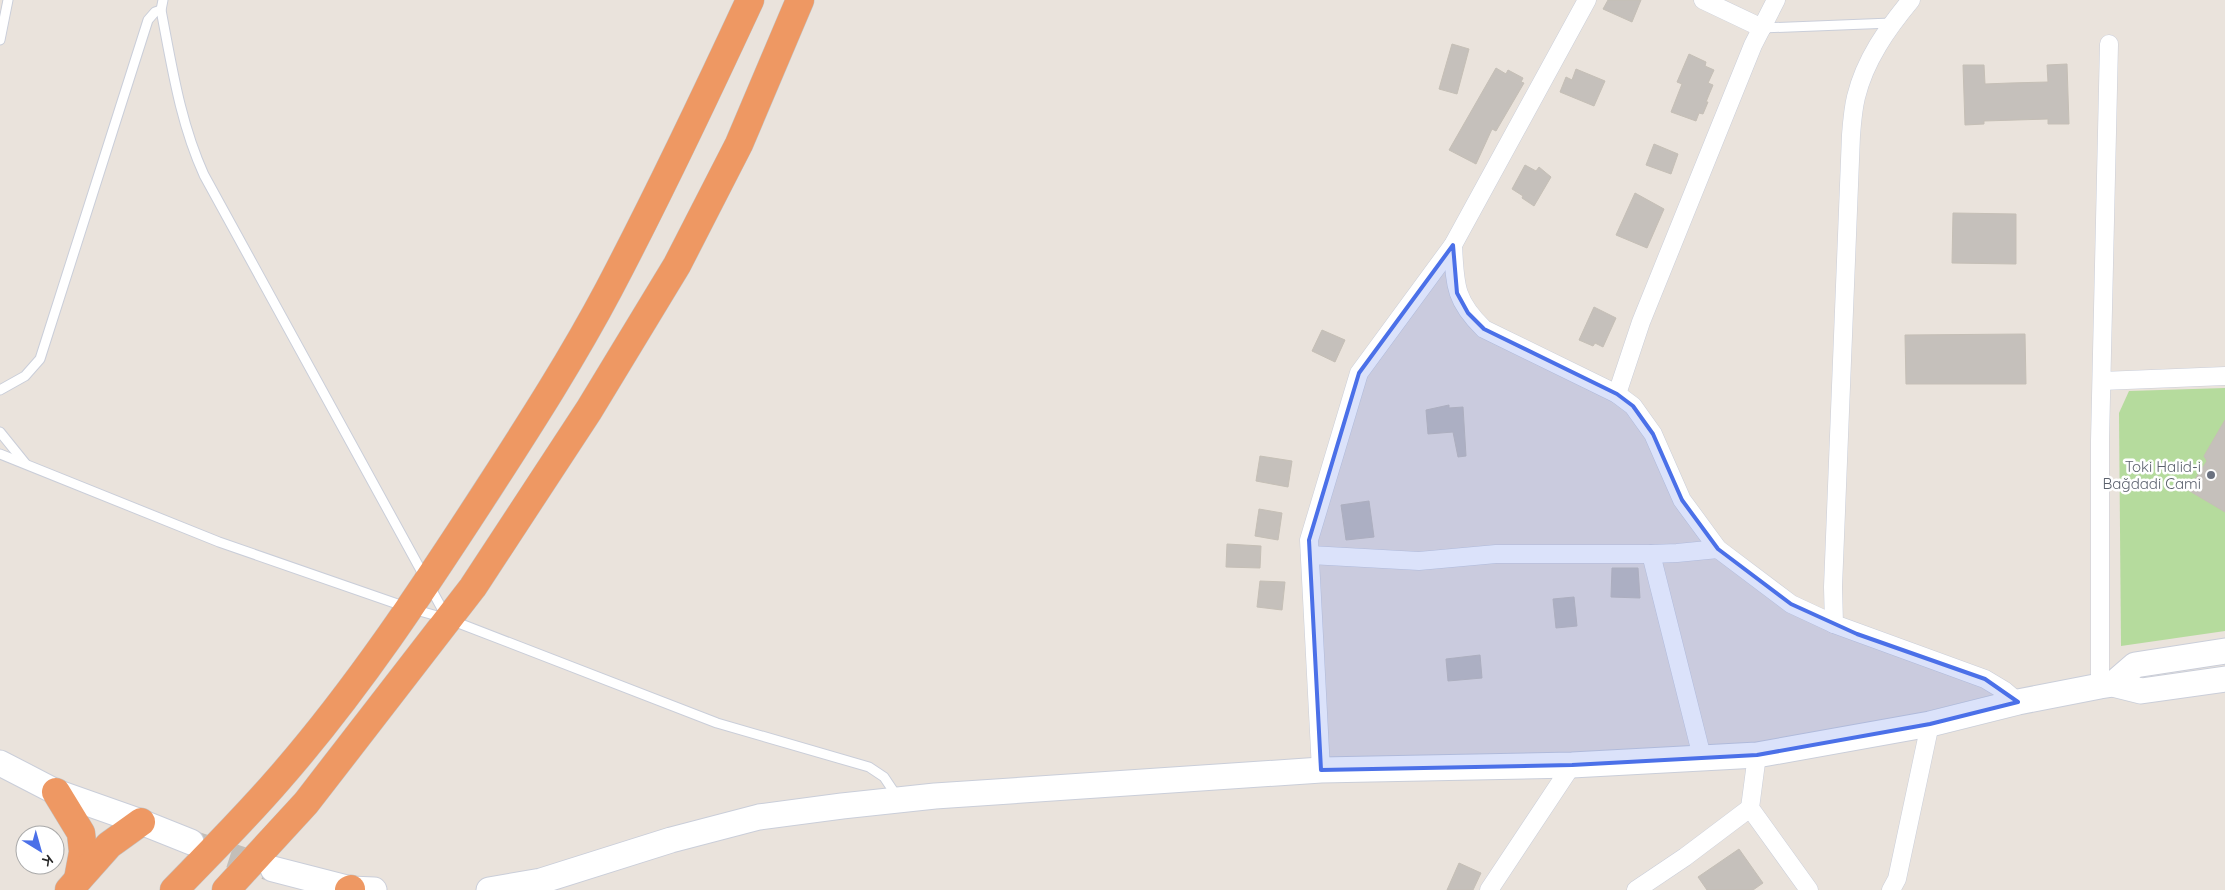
<svg xmlns="http://www.w3.org/2000/svg" width="2225" height="890" font-family="Quicksand,sans-serif">
  <rect width="100%" height="100%" fill="#eae3dc"/>
  <polygon fill="#b5db9d" points="2225,388 2225,631 2121,646 2119,413 2129,391"/>
  <g fill="#c5c0bb" stroke="#c5bfb6">
    <polygon points="1608,0 1641,0 1632,22 1603,9"/>
    <polygon points="1452,44 1469,49 1457,94 1439,89"/>
    <polygon points="1689,54 1706,62 1705,66 1714,70 1708,83 1713,85 1706,102 1708,102 1703,114 1699,113 1696,121 1671,112 1682,84 1677,82"/>
    <polygon points="2067,64 2069,124 2048,124 2048,119 1984,121 1984,124 1965,125 1963,65 1984,65 1985,84 2010,83 2048,82 2047,65"/>
    <polygon points="1496,68 1506,74 1508,70 1523,78 1521,82 1524,83 1496,131 1492,129 1476,164 1449,150"/>
    <polygon points="1576,69 1605,81 1594,106 1560,92 1566,77 1572,80"/>
    <polygon points="1654,144 1678,154 1671,174 1646,165"/>
    <polygon points="1525,165 1536,171 1539,167 1551,177 1534,206 1522,198 1523,196 1512,189"/>
    <polygon points="1635,193 1664,209 1647,248 1616,235"/>
    <polygon points="1953,213 2016,214 2016,264 1952,263"/>
    <polygon points="1594,307 1616,318 1603,347 1595,343 1593,346 1579,340"/>
    <polygon points="1322,330 1345,340 1335,362 1312,351"/>
    <polygon points="2025,334 2026,384 1906,384 1905,335"/>
    <polygon points="1449,405 1449,408 1463,407 1466,456 1458,457 1453,432 1428,434 1426,410"/>
    <polygon points="2225,420 2225,512 2188,490 2207,461 2204,456"/>
    <polygon points="1260,456 1292,461 1288,487 1256,481"/>
    <polygon points="1369,501 1374,537 1346,540 1341,505"/>
    <polygon points="1259,509 1282,513 1278,540 1255,536"/>
    <polygon points="1227,544 1261,546 1260,568 1226,567"/>
    <polygon points="1612,568 1638,568 1640,598 1611,597"/>
    <polygon points="1260,581 1285,582 1282,610 1257,607"/>
    <polygon points="1574,597 1577,626 1556,628 1553,599"/>
    <polygon points="1480,655 1482,678 1448,681 1446,659"/>
    <polygon points="1739,849 1763,883 1753,890 1707,890 1698,877"/>
    <polygon points="1459,863 1481,873 1473,890 1447,890"/>
  </g>
  <g fill="none" stroke-linecap="round" stroke-linejoin="round">
    <polyline stroke="#c3beb8" stroke-width="25" stroke-dasharray="25 12" stroke-linecap="butt" points="195,844 269,868"/>
    <g stroke="#caced9" stroke-width="11">
      <g id="lane">
        <path d="M163 0 161 10C172 67 180 122 204 175L446 616"/>
        <polyline points="1762,28 1891,23"/>
        <polyline points="0,40 8,0"/>
        <polyline points="0,390 25,376 40,359 148,20 155,12 161,10"/>
        <polyline points="0,432 25,463"/>
        <polyline points="0,454 219,542 409,608 448,619 717,723 869,767 884,777 898,798"/>
      </g>
    </g>
    <g stroke="#caced9" stroke-width="19">
      <g id="street">
        <polyline points="1703,0 1762,28"/>
        <path d="M1911 0C1887 29 1865 60 1856 97 1853 109 1852 122 1851 135L1833 587 1834 624 1985 679 2005 691 2018 702"/>
        <path d="M1453 245C1455 284 1454 300 1484 329L1617 394 1633 406 1653 434 1682 500 1718 549 1791 604 1834 624"/>
        <polyline points="2102,381 2225,376"/>
        <polyline points="1617,394 1641,322 1753,45 1776,0"/>
        <polyline points="1651,554 1677,553 1718,549"/>
        <polyline points="1310,555 1419,561 1496,554 1651,554 1702,757"/>
        <polyline points="2100,686 2100,441 2109,44"/>
        <polyline points="1757,755 1750,808 1809,890"/>
        <polyline points="1321,770 1309,540 1359,373 1453,245 1587,0"/>
        <polyline points="1489,890 1572,765"/>
        <polyline points="1636,890 1685,857 1750,808"/>
        <polyline points="1891,890 1897,879 1930,724"/>
      </g>
    </g>
    <g stroke="#caced9" stroke-width="27">
      <g id="secondary">
        <polyline points="2113,684 2135,665 2225,651"/>
        <polyline points="0,763 56,792 141,822 191,842"/>
        <polyline points="273,869 351,889 374,890"/>
        <polyline points="489,890 541,881 671,840 759,817 842,806 935,796 1321,770 1572,765 1757,755 1930,724 2018,702 2100,686 2113,684 2141,691 2225,679"/>
      </g>
    </g>
    <g stroke="#c3c3c3" stroke-width="29">
      <g id="highway">
        <polyline points="56,792 81,833 83,852 78,879"/>
        <polyline points="69,890 109,845 141,822"/>
        <path d="M174 890C208 855 244 819 277 781 357 690 424 588 490 486 532 421 573 357 609 289 659 194 705 97 750 0"/>
        <polyline points="226,890 306,803 473,587 589,410 677,265 739,144 800,0"/>
        <polyline points="349,890 351,889"/>
      </g>
    </g>
    <use href="#lane" stroke="#fff" stroke-width="9"/>
    <use href="#street" stroke="#fff" stroke-width="18"/>
    <use href="#secondary" stroke="#fff" stroke-width="25"/>
    <use href="#highway" stroke="#ee9863" stroke-width="28"/>
  </g>
  <path fill="#4b70e8" fill-opacity="0.2" stroke="#4b70e8" stroke-width="4" stroke-linejoin="round" d="M1453 245 1457 293 1468 313 1484 329 1617 394 1633 406 1653 434 1682 500 1718 549 1791 604 1857 634 1985 679 2018 702 1930 724 1757 755 1572 765 1321 770 1309 540 1359 373Z"/>
  <circle fill="#6b7280" stroke="#fff" stroke-width="2" cx="2211" cy="475" r="5"/>
  <g text-anchor="middle" dominant-baseline="central" stroke-width="5" stroke-linejoin="round" paint-order="stroke">
    <g font-size="15" fill="#5b616d" stroke="#fff" text-anchor="end">
      <text x="2201" y="466">Toki Halid-i<tspan x="2201" dy="17">Bağdadi Cami</tspan></text>
    </g>
  </g>
  <g transform="translate(40 850) rotate(143)"><circle r="24" fill="#ffffff" stroke="#a9a9a9"/>
  <path d="M0-4L9 19L0 12L-9 19Z" fill="#4b70e8"/>
  <text y="-8" font-size="14" font-weight="bold" text-anchor="middle" fill="#292929">K</text>
  </g>
</svg>
